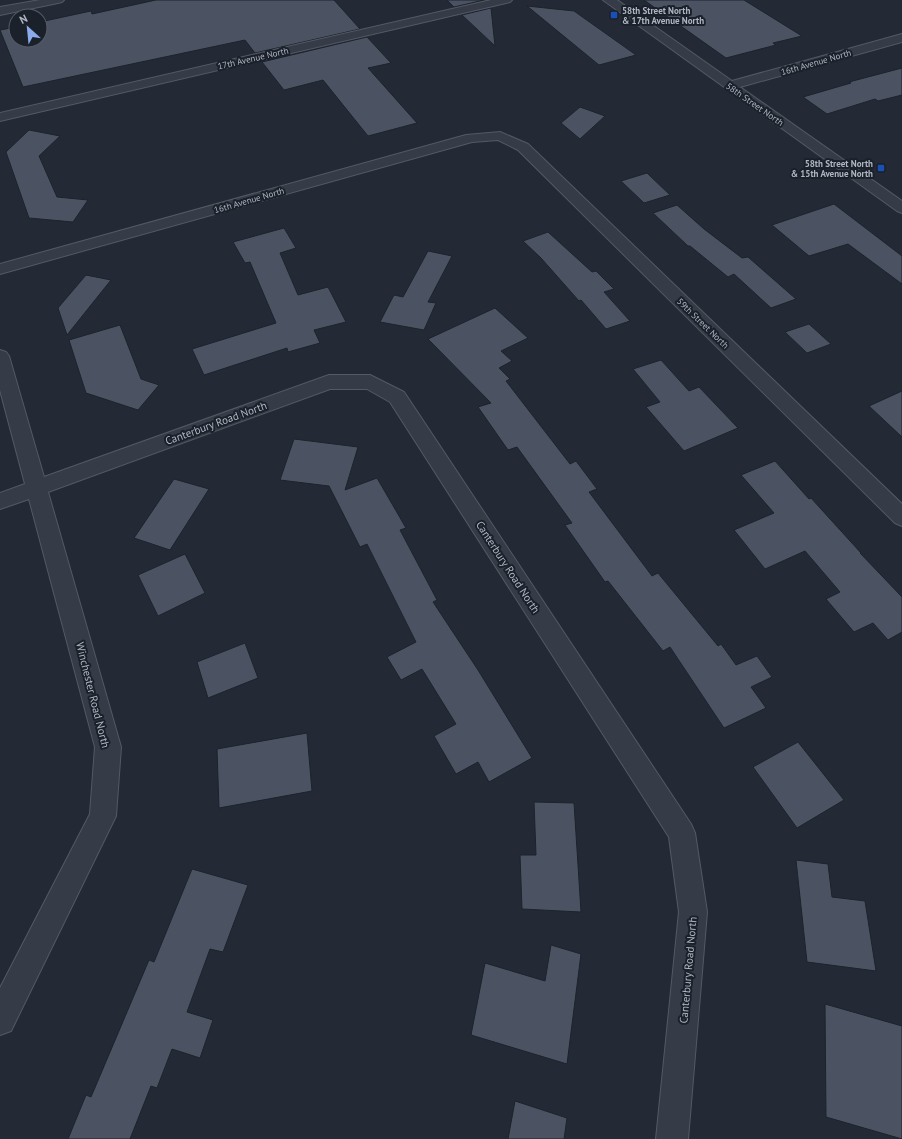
<svg xmlns="http://www.w3.org/2000/svg" width="902" height="1139" font-family="'PT Sans',sans-serif">
  <rect width="100%" height="100%" fill="#232a36"/>
  <g fill="#4b5362" stroke="#1d232d">
    <polygon points="156,0 334,0 360,29 255,53 245,40 23,87 0,30 16,27 16,40 40,40 40,22 91,11 92,14"/>
    <polygon points="447,0 484,0 454,7"/>
    <polygon points="644,0 744,0 802,36 773,43 776,45 726,58"/>
    <polygon points="527,6 574,11 636,55 599,65"/>
    <polygon points="491,8 495,46 462,15"/>
    <polygon points="367,37 391,63 368,68 417,123 368,136 323,80 284,90 262,62"/>
    <polygon points="902,68 902,95 878,101 875,99 827,114 803,97 851,83 849,82"/>
    <polygon points="580,107 605,116 580,139 561,123"/>
    <polygon points="29,130 60,136 39,156 57,197 88,200 73,222 29,218 6,152"/>
    <polygon points="647,173 670,195 644,203 621,181"/>
    <polygon points="834,204 902,256 902,284 848,244 809,256 772,225"/>
    <polygon points="677,205 704,229 742,258 748,257 796,299 771,308 734,274 728,277 690,246 688,246 653,213"/>
    <polygon points="284,228 296,248 280,253 298,295 328,287 346,322 314,330 320,343 288,352 287,348 204,375 192,349 276,323 250,262 245,263 233,242"/>
    <polygon points="548,232 592,272 596,271 614,289 604,292 630,321 606,329 581,300 579,301 541,258 523,241"/>
    <polygon points="428,251 452,256 428,302 436,303 424,330 380,322 394,295 403,297"/>
    <polygon points="86,275 111,280 67,335 58,308"/>
    <polygon points="495,308 528,338 501,351 512,361 499,368 510,379 506,381 570,464 576,461 597,489 589,492 652,576 658,573 718,646 721,644 736,665 757,656 772,677 751,687 766,708 724,728 670,647 663,651 608,581 605,582 565,525 572,523 517,447 508,450 478,407 491,403 428,339"/>
    <polygon points="809,324 831,344 807,353 785,332"/>
    <polygon points="120,325 141,379 159,385 138,410 86,393 69,340"/>
    <polygon points="661,360 689,391 699,387 738,428 684,451 646,407 660,402 633,369"/>
    <polygon points="902,391 902,437 869,406"/>
    <polygon points="294,439 358,447 345,490 377,478 406,528 400,530 437,600 433,602 478,670 532,758 489,782 478,762 456,774 434,736 456,724 422,669 401,680 387,657 416,642 367,544 360,547 329,486 280,480"/>
    <polygon points="775,461 809,499 811,498 861,553 860,553 902,597 902,632 888,640 873,623 854,632 826,599 840,592 805,551 765,569 734,530 774,513 741,475"/>
    <polygon points="174,479 209,489 170,550 134,538"/>
    <polygon points="185,554 205,593 158,616 138,575"/>
    <polygon points="245,643 258,678 208,698 197,662"/>
    <polygon points="307,733 312,791 219,808 217,749"/>
    <polygon points="798,742 844,800 797,828 753,767"/>
    <polygon points="534,802 574,803 581,912 522,909 520,855 536,855"/>
    <polygon points="796,860 828,864 832,897 865,901 876,971 807,962"/>
    <polygon points="192,869 248,885 223,952 210,949 187,1012 213,1020 200,1058 172,1049 157,1088 151,1086 130,1139 68,1139 86,1095 91,1097 149,960 154,962"/>
    <polygon points="551,945 581,954 567,1064 471,1035 485,963 545,981"/>
    <polygon points="825,1004 902,1026 902,1139 826,1117"/>
    <polygon points="515,1101 567,1118 564,1139 508,1139"/>
  </g>
  <g fill="none" stroke-linecap="round" stroke-linejoin="round">
    <g stroke="#545964" stroke-width="2">
      <g id="minor">
        <polygon points="40,0 64,0 62,2 58,3 0,15 0,7"/>
        <polygon points="491,0 512,0 510,2 506,3 0,121 0,113"/>
        <polygon points="603,0 617,0 732,81 902,34 902,42 740,87 902,201 902,213 897,211"/>
        <polygon points="500,132 528,144 902,504 902,526 895,523 518,150 498,140 472,142 0,274 0,264 466,135"/>
        <polygon points="0,350 6,352 9,356 44,477 329,375 370,375 404,392 691,824 695,833 707,912 688,1139 656,1139 679,912 669,837 390,402 367,389 330,389 48,492 121,747 116,816 11,1031 0,1035 0,988 90,814 95,747 29,499 0,509 0,493 25,484 0,390"/>
      </g>
    </g>
    <use href="#minor" fill="#363c47" fill-rule="evenodd"/>
  </g>
  <g fill="#1a4fb4" stroke="#1b212b" stroke-width="1.5">
    <rect x="610" y="11" width="8" height="8" rx="2"/>
    <rect x="877" y="164" width="8" height="8" rx="2"/>
  </g>
  <g text-anchor="middle" dominant-baseline="central" stroke-width="4" stroke-linejoin="round" paint-order="stroke">
    <g font-size="9" font-weight="bold" fill="#b1b6c3" stroke="#1b212b" text-anchor="start">
      <text x="622" y="10">58th Street North<tspan x="622" dy="10">&amp; 17th Avenue North</tspan></text>
      <text x="873" y="163" text-anchor="end">58th Street North<tspan x="873" dy="10">&amp; 15th Avenue North</tspan></text>
    </g>
    <g font-size="9" fill="#b1b6c3" stroke="#1b212b">
      <text transform="translate(253 58) rotate(-13)">17th Avenue North</text>
      <text transform="translate(816 62) rotate(-16)">16th Avenue North</text>
      <text transform="translate(755 104) rotate(35)">58th Street North</text>
      <text transform="translate(249 200) rotate(-16)">16th Avenue North</text>
      <text transform="translate(703 323) rotate(44)">59th Street North</text>
    </g>
    <g font-size="11" fill="#b1b6c3" stroke="#1b212b">
      <text transform="translate(216 423) rotate(-20)">Canterbury Road North</text>
      <text transform="translate(508 567) rotate(57)">Canterbury Road North</text>
      <text transform="translate(93 695) rotate(76)">Winchester Road North</text>
      <text transform="translate(688 970) rotate(-85)">Canterbury Road North</text>
    </g>
  </g>
  <g transform="translate(28 28) rotate(333)"><circle r="19" fill="#1b212b" stroke="#575d68"/>
  <path d="M0-3L7 15L0 10L-7 15Z" fill="#8babed"/>
  <text y="-6" font-size="11" font-weight="bold" text-anchor="middle" fill="#b1b6c3">N</text>
  </g>
</svg>
